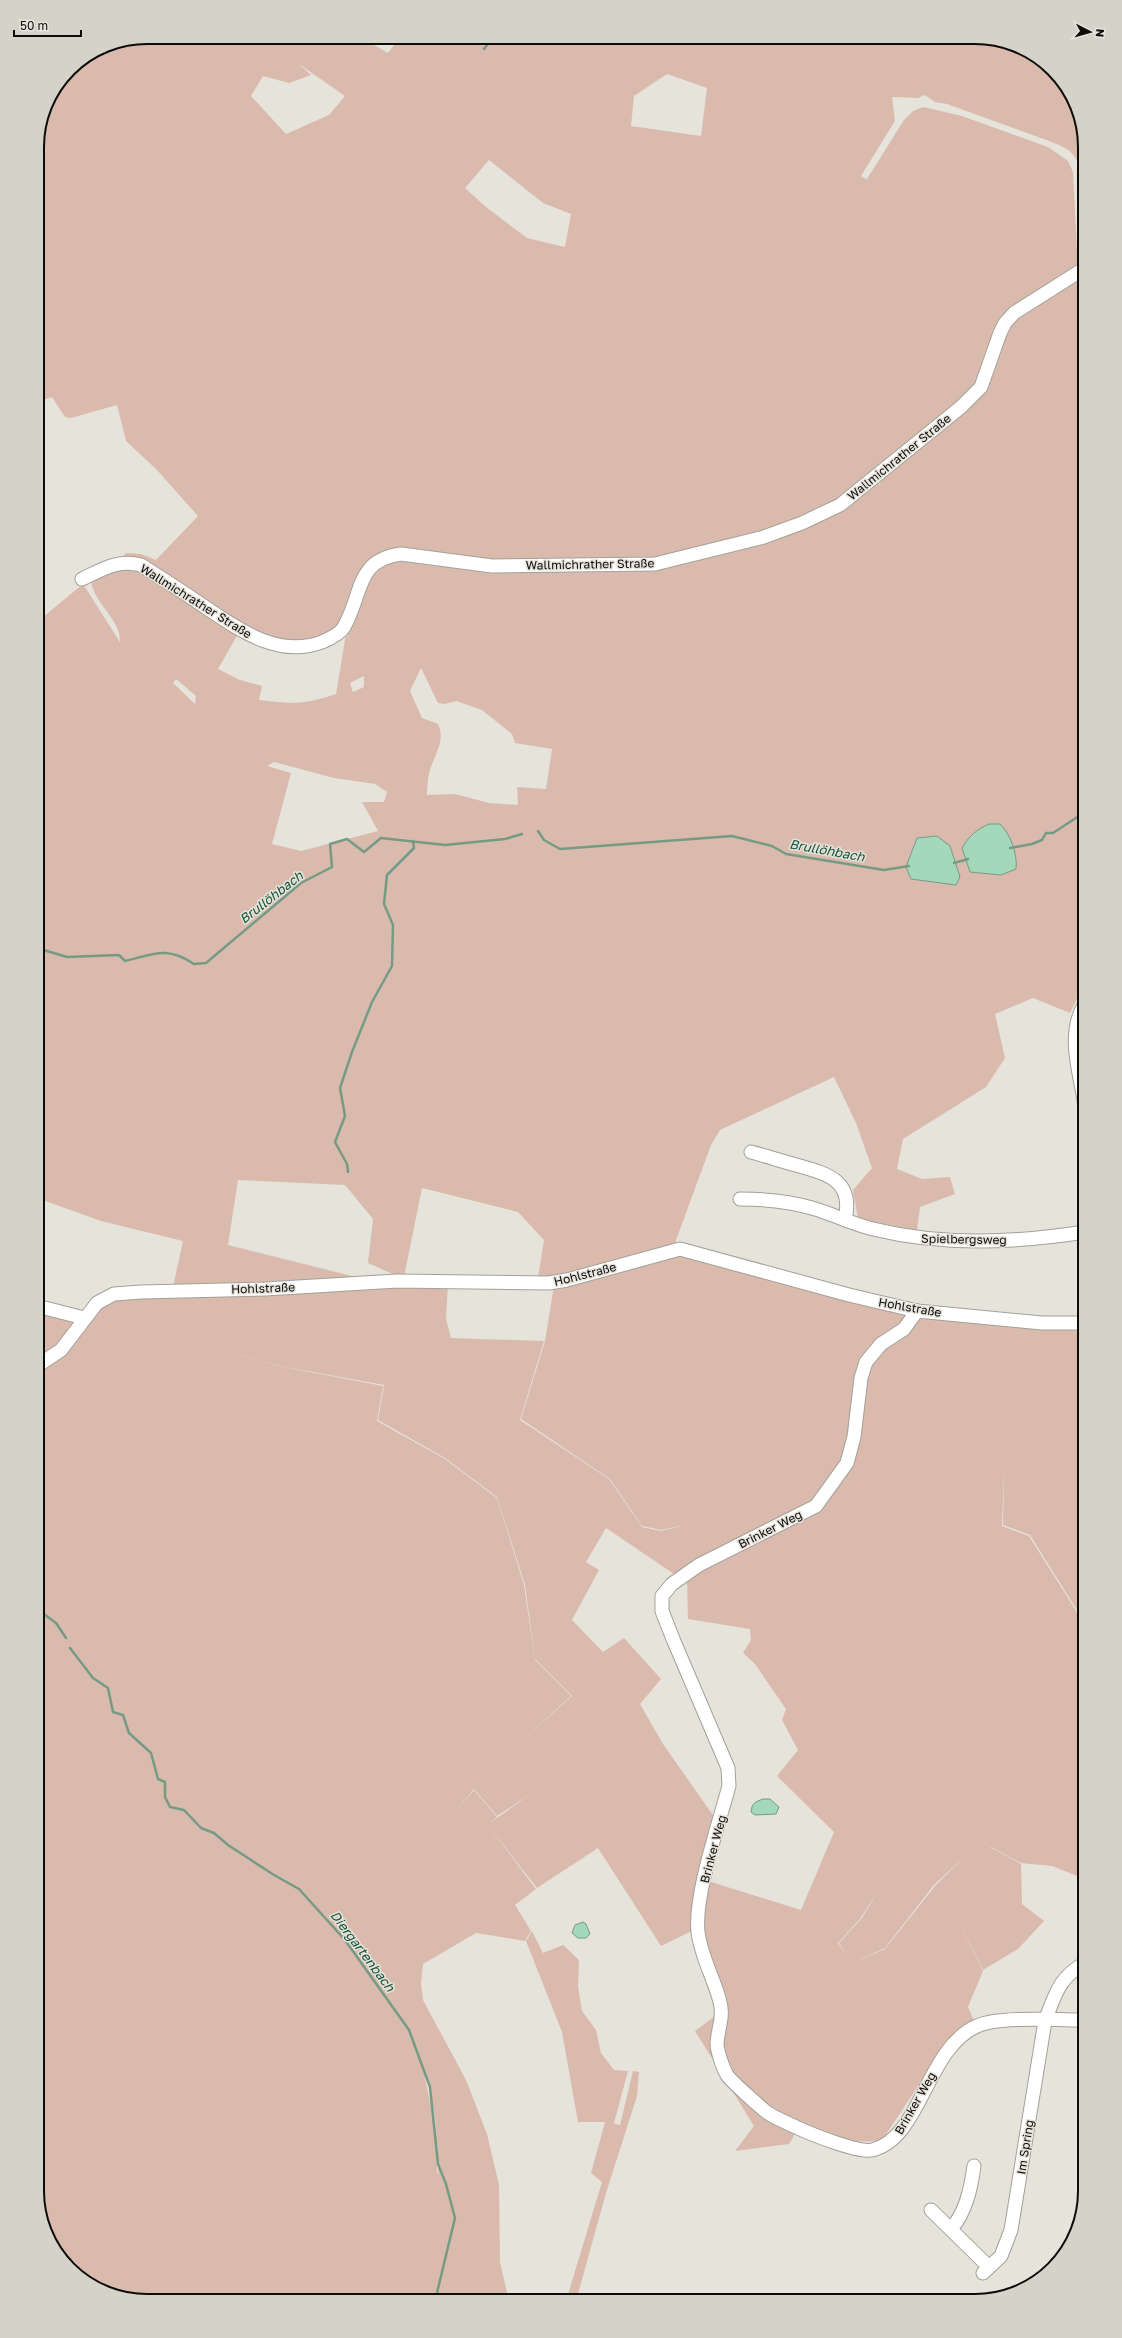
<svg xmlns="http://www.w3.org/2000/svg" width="1122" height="2338" font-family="'Golos Text',sans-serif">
  <rect width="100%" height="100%" fill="#e5e3da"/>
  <g fill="#dbbaae" fill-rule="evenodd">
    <path d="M147 37H360L388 53 400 37H982L1042 60 1077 105 1085 147V255C1080 230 1088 175 1075 157 1069 148 1059 145 1049 141L947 104 935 102 925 95 918 98 892 97 895 121 861 176 869 181 867 179 904 120 913 111 923 107 962 116 1048 147 1068 161 1073 172 1078 269C1051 295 992 304 991 349L997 353 1004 335 1018 316 1085 273V983L1070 1013 1033 998 995 1014 1005 1058 986 1087 903 1139 897 1169 922 1179 950 1177 955 1194 920 1207 917 1230 858 1219 853 1190 872 1168 856 1123 834 1077 720 1130 711 1145 675 1243 668 1255 681 1253 772 1281 903 1313 906 1316 890 1333 877 1342 863 1361 857 1381 852 1435 845 1460 816 1504 781 1522 780 1532 819 1510 849 1464 857 1437 867 1364 882 1347 918 1320 926 1318 1041 1328 1085 1329V1390L1080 1387 1085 1391V1623L1030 1535 1003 1525 1004 1468 1002 1526 1029 1536 1085 1625V1879L1052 1866 1021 1863 991 1847H990L1021 1864 1022 1904 1044 1921 1018 1949 983 1970 948 1901 983 1971 968 2007 974 2021 953 2037 936 2059 883 2139C854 2147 828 2135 800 2125L789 2144 735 2151 754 2126 695 2031 715 2016 713 1995 700 1964 693 1932 703 1923 708 1881 801 1910 834 1832 777 1776 798 1750 782 1720 786 1709 755 1664 743 1653 751 1640 750 1629 688 1619 687 1578 709 1565 710 1551 708 1555 677 1576 606 1528 586 1562 599 1570 572 1620 603 1652 624 1638 661 1679 640 1704 663 1744 717 1821 698 1892 692 1931 661 1946 598 1848 537 1888 487 1824 536 1889 515 1905 531 1931 525 1941 476 1933 423 1964 421 1984 423 2000 466 2080 487 2134 499 2185 438 2173C438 2136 435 2098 422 2063L437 2136V2173L499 2185 500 2262 508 2297 528 2301H140L80 2278 45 2233 37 2191V1372L62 1353 96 1309 127 1295 222 1297 398 1285H448L446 1319 451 1338 544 1341 520 1420 609 1479 642 1527 661 1531 686 1525 661 1530 642 1526 610 1479 521 1419 545 1341 555 1279 538 1278 544 1240 518 1212 422 1188 404 1277 397 1276 368 1263 373 1219 345 1185 238 1180 228 1245 368 1280 173 1287 183 1241 101 1221 37 1198V622L83 584 120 642C121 619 94 604 91 581 101 566 125 565 140 568L238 634 218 669 240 680 262 686 259 700C292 704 304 705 336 694L346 634 352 644 347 634 371 574 373 576 366 568C359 583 349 618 341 628 324 648 261 646 245 627L241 628 153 567 143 561 123 557 126 553 141 554 156 560 198 516 156 469 126 441 117 405 71 418 65 417 52 397 37 402V140L45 105 70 69 105 45ZM299 64 345 96 329 115 286 134 251 96 263 76 289 83 311 75ZM667 74 707 88 701 136 631 126 634 96ZM489 160 543 203 571 214 565 247 527 238 486 207 465 188ZM920 432 927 442 916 451 908 442ZM881 465 880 485 872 472ZM715 545 713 557 676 565 672 556ZM662 557 655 571 621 572 619 560H643ZM421 668 438 703 445 704 456 701 482 710 512 734 515 743 552 749 546 789 517 787 518 805 489 803 455 794 427 795C427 787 428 777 430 770 435 754 446 740 438 724L422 718 410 691ZM364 676V687L353 692 350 683ZM176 679 196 696 195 704 173 683ZM274 762 334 778 375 784 387 792 384 802H362L378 831 301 851 272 844 291 773 267 766ZM214 1348 280 1366 384 1385 378 1420 445 1458 497 1497 525 1585 535 1659 572 1696 523 1740 571 1696 535 1660 524 1585 497 1498 445 1459 377 1421 383 1386 279 1366ZM474 1789 497 1816 529 1795 490 1823 497 1817 474 1790 454 1813ZM964 1857 935 1886 885 1949 852 1963 885 1948 934 1885ZM878 1891 862 1918 839 1943 848 1957 838 1943 860 1919Z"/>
    <polygon points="37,1308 80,1320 58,1348 37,1363"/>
    <polygon points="532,1931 543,1953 563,1945 579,1960 578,1986 582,2011 596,2030 601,2053 614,2070 628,2071 614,2123 612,2123 620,2125 633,2071 639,2072 637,2096 606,2193 576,2301 566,2301 602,2182 591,2173 605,2122 578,2122 562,2032 526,1941"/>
  </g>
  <g fill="#a3d8ba" stroke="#769b85">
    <path d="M989 824H1000C1010 833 1018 855 1016 869L1001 875 970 872 962 848C969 836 976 830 989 824Z"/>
    <polygon points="937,836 950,846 960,877 956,885 911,879 906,867 917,838"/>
    <path d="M763 1799H770L779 1807 776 1814 755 1815 751 1812C752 1803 755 1802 763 1799Z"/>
    <polygon points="583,1922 586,1924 590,1934 586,1938 578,1938 572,1933 575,1925"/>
  </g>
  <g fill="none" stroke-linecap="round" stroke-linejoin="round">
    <g stroke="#769b85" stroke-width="2.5">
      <polyline points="484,49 493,37"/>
      <polyline points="538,831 544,840 560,849 732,836 772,846 786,854 884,870 909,866"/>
      <polyline points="1010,848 1032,844 1042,840 1046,833 1053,833 1085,812"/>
      <polyline points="954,863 968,859"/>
      <path d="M37 948 67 957 119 955 125 961C154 954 167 946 194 964L206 963 301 883 332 867 330 844 347 839 364 852 381 838 445 845 505 839 522 834"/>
      <polyline points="348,1172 347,1164 335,1142 345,1116 340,1088 352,1052 372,1002 392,966 393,925 384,904 387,875 414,848 413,841"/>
      <polyline points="37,1609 56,1623 66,1638"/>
      <polyline points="70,1648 93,1678 108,1688 113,1712 123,1715 129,1733 151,1753 158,1779 165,1782 165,1797 170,1807 184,1810 201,1828 214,1833 228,1845 274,1875 299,1889 345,1940 409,2030 430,2087 438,2164 446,2184 455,2218 435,2301"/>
    </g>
    <g stroke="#a2a198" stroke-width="15">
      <g id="minor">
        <path d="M82 579C103 569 118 559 141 565 161 578 182 591 202 605 237 628 277 659 322 642 329 639 340 634 344 627 363 594 355 560 401 554L492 566 655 564 764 537 802 523 840 505 961 407 981 387 1000 333 1005 323 1014 313 1085 268"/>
        <path d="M1085 1106C1080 1072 1066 1035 1085 1003"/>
        <path d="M751 1152C766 1156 781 1161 796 1165 828 1174 854 1180 845 1220"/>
        <path d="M740 1199C765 1199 788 1201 812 1208 833 1214 852 1224 873 1229 943 1246 1014 1243 1085 1232"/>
        <polyline points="37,1306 84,1318"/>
        <path d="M917 1311 904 1329 881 1344 866 1362 861 1378 854 1437 847 1463 816 1506 699 1565 672 1584 662 1596V1611L673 1639 728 1768 729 1786C719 1823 694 1896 698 1932 701 1957 714 1978 720 2002 724 2017 718 2028 717 2043 717 2051 723 2068 727 2075 731 2081 761 2108 768 2113 777 2119 788 2123 798 2128 811 2134 858 2153 872 2150 921 2139 926 2048 977 2026 1000 2016 1058 2020 1085 2020"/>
        <polyline points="37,1366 61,1350 97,1303 114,1294 141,1292 265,1289 397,1281 549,1283 567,1280 680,1249 849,1295 917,1311 1042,1323 1085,1323"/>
        <polyline points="931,2210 989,2267"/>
        <path d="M951 2229C966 2212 971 2188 974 2166"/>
        <path d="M983 2273 1001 2256 1011 2230 1045 2021C1055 1995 1059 1977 1085 1963"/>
      </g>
    </g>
    <use href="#minor" stroke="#fff" stroke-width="13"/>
  </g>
  <g text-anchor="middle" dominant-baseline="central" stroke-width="3" stroke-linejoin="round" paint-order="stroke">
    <g font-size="12" fill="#0c0c09" stroke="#e5e3da">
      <text transform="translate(899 457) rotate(-39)">Wallmichrather Straße</text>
      <text transform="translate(590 564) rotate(-1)">Wallmichrather Straße</text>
      <text transform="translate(196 601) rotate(32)">Wallmichrather Straße</text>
      <text transform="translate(964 1239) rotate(1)">Spielbergsweg</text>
      <text transform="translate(585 1274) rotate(-14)">Hohlstraße</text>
      <text transform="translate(263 1288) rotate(-2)">Hohlstraße</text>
      <text transform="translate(910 1307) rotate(10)">Hohlstraße</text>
      <text transform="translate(770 1529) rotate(-27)">Brinker Weg</text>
      <text transform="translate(713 1849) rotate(-75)">Brinker Weg</text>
      <text transform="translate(915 2103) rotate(-60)">Brinker Weg</text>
      <text transform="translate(1025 2147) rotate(-81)">Im Spring</text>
    </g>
    <g font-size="13" font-style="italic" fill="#135237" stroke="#e5e3da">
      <text transform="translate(827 850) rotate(10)">Brullöhbach</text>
      <text transform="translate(271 897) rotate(-38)">Brullöhbach</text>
      <text transform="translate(363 1951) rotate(53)">Diergartenbach</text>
    </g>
  </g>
  <path d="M0 0H1122V2338H0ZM147 44H975A103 103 0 0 1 1078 147V2191A103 103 0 0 1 975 2294H147A103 103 0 0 1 44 2191V147A103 103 0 0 1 147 44Z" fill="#d4d2c9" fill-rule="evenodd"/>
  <path fill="none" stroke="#0c0c09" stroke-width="2" d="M147 44H975A103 103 0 0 1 1078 147V2191A103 103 0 0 1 975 2294H147A103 103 0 0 1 44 2191V147A103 103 0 0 1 147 44Z"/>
  <g transform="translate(1090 32) rotate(96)" stroke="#e5e3da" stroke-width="3" paint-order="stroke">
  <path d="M0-3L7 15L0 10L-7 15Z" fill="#0c0c09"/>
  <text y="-6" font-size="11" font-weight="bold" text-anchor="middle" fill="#0c0c09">N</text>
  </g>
  <path d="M14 30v6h67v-6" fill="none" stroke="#0c0c09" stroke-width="2"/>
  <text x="20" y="30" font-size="12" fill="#0c0c09" stroke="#e5e3da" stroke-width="3" paint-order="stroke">50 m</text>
</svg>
